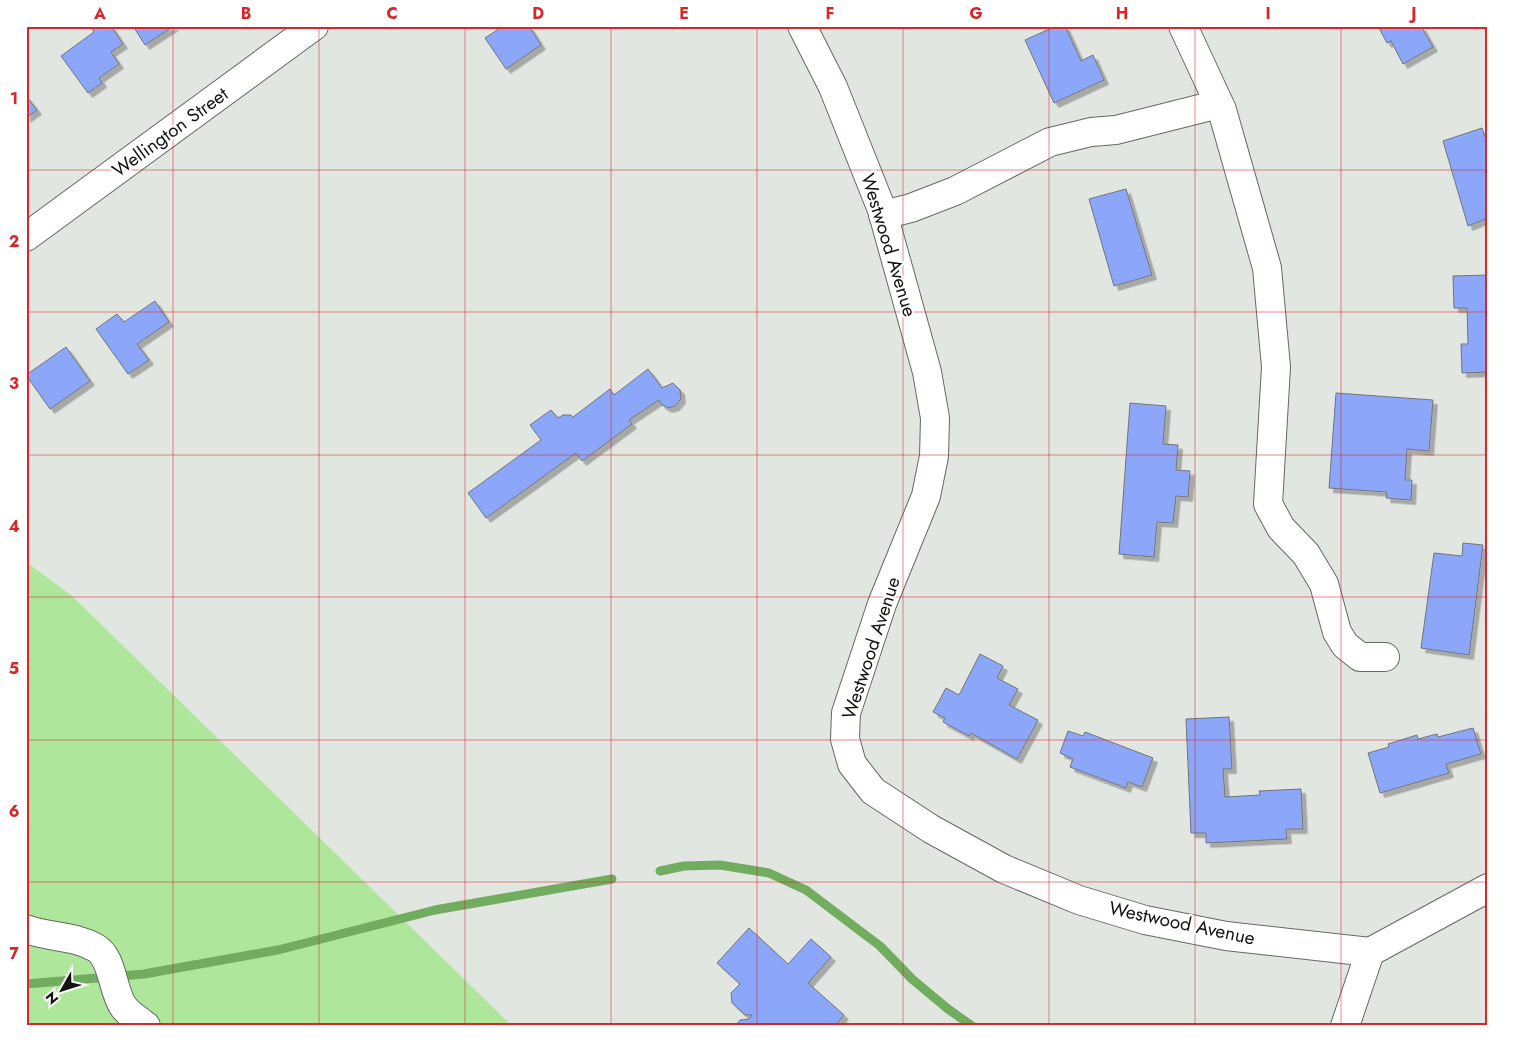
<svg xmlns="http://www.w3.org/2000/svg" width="1514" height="1052" font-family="Jost,sans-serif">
  <defs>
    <filter id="shadow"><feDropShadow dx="4.5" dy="4.5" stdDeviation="0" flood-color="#0004"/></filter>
  </defs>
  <rect width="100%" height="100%" fill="#e2e6e1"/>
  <polygon fill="#aee69c" points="26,562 71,595 512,1026 26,1026"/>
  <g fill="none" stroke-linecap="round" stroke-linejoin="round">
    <g stroke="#72ac5f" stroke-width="9">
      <polyline points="660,871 684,866 720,865 769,873 806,890 880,946 912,979 948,1009 972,1026"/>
      <polyline points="26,984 144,974 278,950 435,910 612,879"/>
    </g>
  </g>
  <g fill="#8ca7fa" stroke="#727479" filter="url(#shadow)">
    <polygon points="94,26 111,26 123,44 111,52 119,64 99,78 102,83 88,93 61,56 94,32 91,28"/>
    <polygon points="133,26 174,26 145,45"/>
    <polygon points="497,26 529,26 541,45 506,69 485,38 499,29"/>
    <polygon points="1056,26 1065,26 1081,61 1093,55 1104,80 1054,103 1025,40"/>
    <polygon points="1378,26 1409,26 1410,28 1421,26 1433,47 1403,64 1391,41 1387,43"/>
    <polygon points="26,96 37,110 26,118"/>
    <polygon points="1482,128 1488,146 1488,218 1468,226 1443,141"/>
    <polygon points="1126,189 1152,275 1114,286 1089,199"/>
    <polygon points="1488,275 1488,372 1462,373 1461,344 1468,344 1467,308 1454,308 1453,276"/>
    <polygon points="155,301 169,322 137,344 149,360 128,374 96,329 117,314 124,322"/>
    <polygon points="66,347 90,381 50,409 26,375"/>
    <polygon points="648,369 662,388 673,383 680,390 681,399 675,406 668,408 662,405 659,400 629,420 632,424 582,461 576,453 486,518 468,493 541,440 530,425 551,410 558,418 563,415 571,415 573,417 610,389 614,395"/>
    <polygon points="1336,393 1433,400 1429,451 1407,449 1405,480 1412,480 1411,500 1386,498 1387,492 1329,488"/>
    <polygon points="1130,403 1166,406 1163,444 1178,445 1176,470 1190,471 1188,497 1176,496 1173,523 1157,522 1154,557 1119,554"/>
    <polygon points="1463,543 1483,545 1469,655 1421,648 1434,553 1462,556"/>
    <polygon points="980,654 1003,666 997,678 1018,689 1009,705 1038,720 1017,759 971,733 969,736 943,722 945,718 933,712 946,688 959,695"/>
    <polygon points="1229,717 1232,769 1223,769 1225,797 1260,795 1259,791 1301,789 1303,829 1286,829 1287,839 1206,843 1206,833 1191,833 1186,719"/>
    <polygon points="1473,728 1481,754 1446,764 1449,773 1380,793 1368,753 1389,747 1388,744 1417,735 1418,739 1437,734 1438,737"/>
    <polygon points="1068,731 1083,736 1085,732 1153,758 1142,787 1128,782 1126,788 1070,767 1073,759 1060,753"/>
    <polygon points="749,928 788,964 811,939 831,957 808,983 844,1015 835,1026 735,1026 740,1020 749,1019 752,1015 745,1015 732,1003 731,993 740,984 717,963"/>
  </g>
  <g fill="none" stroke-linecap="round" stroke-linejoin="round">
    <g stroke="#656964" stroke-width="30">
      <g id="minor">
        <polyline points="802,26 833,87 882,210 927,372 935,418 934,456 926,496 882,604 846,713 845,739 852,764 873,791 931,829 1004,869 1079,900 1145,920 1226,936 1370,952"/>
        <polyline points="1183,26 1222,110 1267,268 1276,367 1268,504 1281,528 1306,554 1324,584 1337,632 1345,645 1360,657 1385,657"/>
        <polyline points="883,215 911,208 955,191 1050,142 1091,132 1116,130 1219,104"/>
        <polyline points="26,237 314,26"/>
        <path d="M26 929C50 938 73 935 96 948 113 958 112 990 123 1006 128 1014 139 1020 146 1026"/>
        <polyline points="1345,1026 1370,952 1488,888"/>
      </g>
    </g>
    <use href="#minor" stroke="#fff" stroke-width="28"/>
  </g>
  <path fill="none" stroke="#d62828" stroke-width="1" stroke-opacity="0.55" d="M173 26V1026M319 26V1026M465 26V1026M611 26V1026M757 26V1026M903 26V1026M1049 26V1026M1195 26V1026M1341 26V1026M26 170H1488M26 312H1488M26 455H1488M26 597H1488M26 740H1488M26 882H1488"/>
  <g text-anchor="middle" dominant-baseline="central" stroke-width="4.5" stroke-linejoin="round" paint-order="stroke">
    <g font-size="19" fill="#131412" stroke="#fff">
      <text transform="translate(170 132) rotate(-36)">Wellington Street</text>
      <text transform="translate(889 245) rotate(73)">Westwood Avenue</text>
      <text transform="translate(871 648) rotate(-72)">Westwood Avenue</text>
      <text transform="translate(1182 923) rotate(12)">Westwood Avenue</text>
    </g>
  </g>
  <rect width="1514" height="1052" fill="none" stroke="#ffffff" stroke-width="55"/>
  <g transform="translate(62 990) rotate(231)" stroke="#ffffff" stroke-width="4" paint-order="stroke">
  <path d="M0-4L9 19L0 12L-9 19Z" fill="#131412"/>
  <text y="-8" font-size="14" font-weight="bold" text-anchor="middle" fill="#131412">N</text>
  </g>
  <rect x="28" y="28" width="1458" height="996" fill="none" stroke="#d62828" stroke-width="2"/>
  <g font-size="16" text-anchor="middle" font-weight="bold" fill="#d62828">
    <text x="100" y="19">A</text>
    <text x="246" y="19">B</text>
    <text x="392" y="19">C</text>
    <text x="538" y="19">D</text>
    <text x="684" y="19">E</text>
    <text x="830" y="19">F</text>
    <text x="976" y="19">G</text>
    <text x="1122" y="19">H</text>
    <text x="1268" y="19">I</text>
    <text x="1414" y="19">J</text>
    <text x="14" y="104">1</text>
    <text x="14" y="247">2</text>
    <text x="14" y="389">3</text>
    <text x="14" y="532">4</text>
    <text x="14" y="674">5</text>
    <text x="14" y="817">6</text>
    <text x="14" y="959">7</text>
  </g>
</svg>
